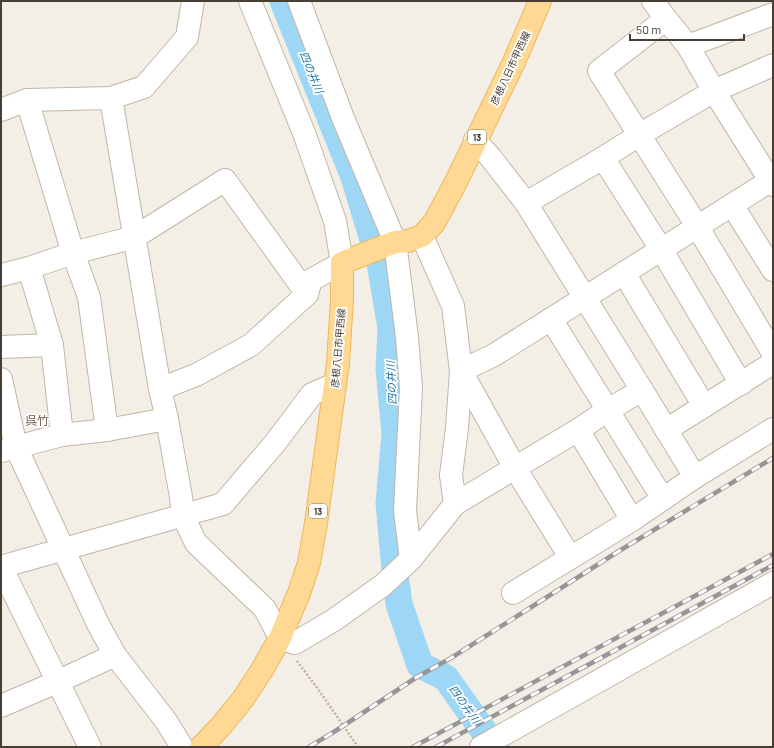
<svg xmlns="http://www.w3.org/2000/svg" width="774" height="748" font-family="Barlow,'Noto Sans JP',sans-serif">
  <rect width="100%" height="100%" fill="#f4efe6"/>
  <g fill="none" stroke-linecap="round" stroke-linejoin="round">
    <polyline stroke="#9ed7f5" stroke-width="27" points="283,1 354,177 380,263 391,328 389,369 395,434 389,503 396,581 399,604 420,665 446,678 495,747"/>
    <g stroke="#c0b6a8" stroke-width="24">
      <g id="minor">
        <polyline points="299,1 343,118 395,242 407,337 411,388 405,511 411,559"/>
        <polyline points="653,1 666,19 688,46 714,91 773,185"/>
        <polyline points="666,19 599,71 697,226 773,353"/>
        <polyline points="688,46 773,14"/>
        <polyline points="111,98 160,389 167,419 181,497 183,516 196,543 265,609 280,638 295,643 334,620 383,585 411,559 455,504 578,430 608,410 642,390"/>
        <polyline points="27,100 73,253 89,297 107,430"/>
        <polyline points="1,110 27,100 111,98 144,87 187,37 193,1"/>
        <polyline points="475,140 491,158 526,203 642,390 695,477 773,429"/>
        <polyline points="603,158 661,249 741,384"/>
        <polyline points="526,203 603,158 639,135 714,91 773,65"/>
        <polyline points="732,205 773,270"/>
        <polyline points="422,236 453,306 454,314 461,371 457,428 451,475 455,504"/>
        <polyline points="29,268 52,345 62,435"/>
        <polyline points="624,273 704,406"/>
        <polyline points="1,275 29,268 73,253 135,237 225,180 307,294"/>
        <polyline points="551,319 663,499"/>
        <polyline points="1,347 52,345"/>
        <polyline points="1,379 16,447 98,624 115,655 166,721 182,747"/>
        <polyline points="160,389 196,375 251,345 307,294 311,280 342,263 335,221 304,133 250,1"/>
        <polyline points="578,430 632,520"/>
        <polyline points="666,430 773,363"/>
        <polyline points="1,451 62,435 107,430 167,419"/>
        <polyline points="570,557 515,468 461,371 494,355 773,179"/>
        <polyline points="1,567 223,504 275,443 312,394 335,384"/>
        <polyline points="1,567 90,747"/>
        <polyline points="513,593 632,520 695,477"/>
        <polyline points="1,706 57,682 115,655"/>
        <polyline points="481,747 773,583"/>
      </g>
    </g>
    <g stroke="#ecb75c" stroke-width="24">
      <polyline id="major" points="201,747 221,726 243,699 262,670 280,638 299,593 309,563 316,523 338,363 342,299 342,263 395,242 408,241 422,236 434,223 455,184 514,62 540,1"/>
    </g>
    <polyline stroke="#c3b198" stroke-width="2.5" stroke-dasharray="2 2" stroke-linecap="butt" points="297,661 318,689 358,747"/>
    <use href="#minor" stroke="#fff" stroke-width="22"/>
    <use href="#major" stroke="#ffd994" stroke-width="22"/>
    <g stroke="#969696" stroke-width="4.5">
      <g id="rail">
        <polyline points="309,747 337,730 417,677 451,658 533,606 619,551 773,458"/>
        <polyline points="413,747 773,554"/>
        <polyline points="436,747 773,565"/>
      </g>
    </g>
    <use href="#rail" stroke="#fff" stroke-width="3" stroke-dasharray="9" stroke-linecap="butt"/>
  </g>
  <g text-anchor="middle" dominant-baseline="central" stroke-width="3.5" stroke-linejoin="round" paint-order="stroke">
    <g fill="#fff" stroke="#7e7971" stroke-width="1">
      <rect x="468" y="130" width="18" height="14" rx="3"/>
      <rect x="309" y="504" width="18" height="14" rx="3"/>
    </g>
    <g font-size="9" font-weight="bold" fill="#473f34">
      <text x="477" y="137">13</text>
      <text x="318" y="511">13</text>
    </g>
    <g font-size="10" fill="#473f34" stroke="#fff">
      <text transform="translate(510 68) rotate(-65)">彦根八日市甲西線</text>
      <text transform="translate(338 348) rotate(-85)">彦根八日市甲西線</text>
    </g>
    <g font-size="11" font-style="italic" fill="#2479a9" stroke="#fff">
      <text transform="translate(312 72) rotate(68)">四の井川</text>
      <text transform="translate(391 383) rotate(-93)">四の井川</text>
      <text transform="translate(465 704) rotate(54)">四の井川</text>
    </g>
    <g font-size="12" fill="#6b5c4b" stroke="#fff">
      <text x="37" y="420">呉竹</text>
    </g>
  </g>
  <rect width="774" height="748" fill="none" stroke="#473f34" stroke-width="4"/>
  <path d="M630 34v6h114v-6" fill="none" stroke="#473f34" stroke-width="2"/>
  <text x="636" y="34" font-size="12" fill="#473f34" stroke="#ffffff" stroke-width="3" paint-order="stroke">50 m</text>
</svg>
